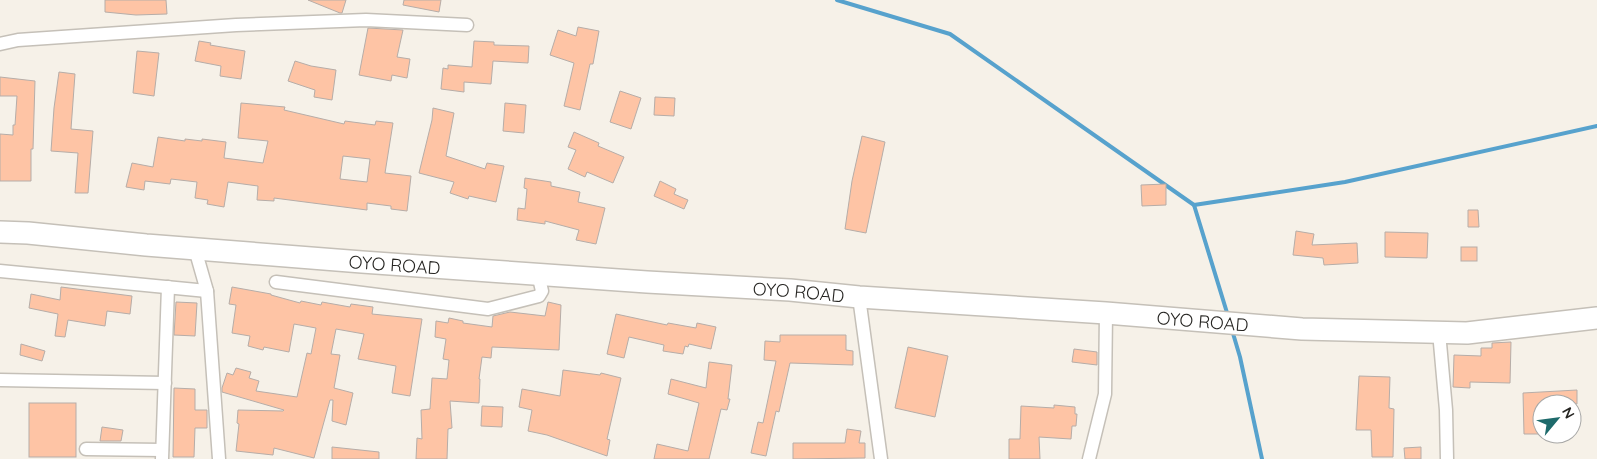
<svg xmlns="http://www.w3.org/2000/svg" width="1597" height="459" font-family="Quicksand,sans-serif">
  <rect width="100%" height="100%" fill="#f6f1e8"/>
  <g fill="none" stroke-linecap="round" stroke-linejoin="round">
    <g stroke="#57a2cd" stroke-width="4">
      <polyline points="837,0 950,34 1194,205 1345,182 1597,126"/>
      <polyline points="1194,205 1228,316"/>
      <polyline points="1232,330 1240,357 1262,459"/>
    </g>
  </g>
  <g fill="#fec4a5" stroke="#b6ada8" fill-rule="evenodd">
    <polygon points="105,0 166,0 167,14 136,15 105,12"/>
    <polygon points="308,0 346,0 342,13 340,13"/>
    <polygon points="404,0 441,0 439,12 403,5"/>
    <polygon points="578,27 599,31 593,64 590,64 580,110 564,106 574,63 550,55 558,30 576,36"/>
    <polygon points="368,28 403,30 397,57 410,59 407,78 392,75 391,81 359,75"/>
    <polygon points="199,41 211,43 210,45 245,51 241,79 220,76 221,66 195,61"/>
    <polygon points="474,41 494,42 494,45 529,46 528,63 493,61 491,84 464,82 464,92 441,89 443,68 448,69 448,65 472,67"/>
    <polygon points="137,51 159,53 154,96 133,93"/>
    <polygon points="295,61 311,66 336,70 332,100 314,97 315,90 288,81"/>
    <polygon points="59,72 75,74 71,129 93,131 88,193 75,193 78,153 51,151 54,108"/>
    <polygon points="0,77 35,81 33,149 31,149 31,181 0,181 0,134 13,135 13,125 15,125 17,96 0,96"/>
    <polygon points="620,91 641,98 631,129 610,122"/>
    <polygon points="655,97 675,98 674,116 654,115"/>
    <path d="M241 103 285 107 284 110 344 124 345 121 375 125 376 121 393 123 385 173 411 176 407 211 391 209V206L367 203V210L274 198V201L257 200 258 186 228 182 224 207 207 204 208 200 195 198 197 182 171 179 170 184 145 181 144 190 126 187 132 163 153 167 158 137 185 141V139L202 141V139L226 142 224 158 263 163 268 141 238 138ZM343 156 370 159 367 182 340 179Z"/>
    <polygon points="505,103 526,105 524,133 503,131"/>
    <polygon points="433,108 454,113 446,156 485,169 487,163 504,166 496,202 469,196 468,199 450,193 454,182 419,173 432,120"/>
    <polygon points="574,132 599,143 598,146 624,157 613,183 587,172 585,177 568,169 576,150 568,147"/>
    <polygon points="862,136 885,142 866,233 845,229 852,181"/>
    <polygon points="525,178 551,182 551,186 580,192 578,202 605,208 596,244 576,240 579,230 545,221 545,224 517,220 518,208 525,209 527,189 524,188"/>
    <polygon points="660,181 676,189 674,194 688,200 684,209 654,196"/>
    <polygon points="1166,184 1166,205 1142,206 1141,185"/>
    <polygon points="1468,210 1478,210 1479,227 1468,227"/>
    <polygon points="1296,231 1314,234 1312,245 1357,243 1358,263 1324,265 1323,258 1293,255"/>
    <polygon points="1385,232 1428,233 1427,258 1385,257"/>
    <rect x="1461" y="247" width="16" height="14"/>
    <polygon points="61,287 132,296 130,314 107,311 105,326 68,320 65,337 55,336 58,314 29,308 31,294 60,300"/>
    <polygon points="232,287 271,294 271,295 300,303 301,301 321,305 322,302 350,307 351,304 373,307 372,314 422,319 410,396 392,393 396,366 358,359 364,334 336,329 331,354 340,355 334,388 353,393 346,425 332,421 333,400 330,400 314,458 274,448 273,455 236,451 239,424 237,423 238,410 283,411 284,410 222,392 222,388 227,373 233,375 236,368 251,372 249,378 259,381 256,391 297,397 307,353 311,354 316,328 294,324 289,352 264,347 263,350 248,346 250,336 232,333 236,305 229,304"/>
    <polygon points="176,302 197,303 195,336 174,335"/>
    <polygon points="548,302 561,305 559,350 492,347 491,358 482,357 479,379 480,379 479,403 450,401 452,428 448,429 447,459 416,459 417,438 422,439 421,410 430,409 432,378 447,379 449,360 443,359 446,339 435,337 436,321 448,323 449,318 463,321 463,323 492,327 493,316 510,312 545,316"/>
    <polygon points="616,314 667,325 668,323 696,328 697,323 716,327 711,349 689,344 688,347 685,346 683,354 663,351 664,345 629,337 624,358 607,354"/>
    <polygon points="780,335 846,335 846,350 853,351 853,365 790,363 779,412 776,411 766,456 751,453 758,422 763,423 776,361 764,360 765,341 780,342"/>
    <polygon points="1511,342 1510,383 1470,382 1470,388 1453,387 1454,355 1481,356 1481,348 1492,348 1492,343"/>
    <polygon points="21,344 45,351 42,361 20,355"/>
    <polygon points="908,347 948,356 935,417 895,408"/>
    <polygon points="1074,349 1097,352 1097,365 1072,362"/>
    <polygon points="709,362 732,365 728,399 730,399 727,410 721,409 709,459 654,459 657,444 688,451 699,403 668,394 671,379 706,388"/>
    <polygon points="563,370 600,375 601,373 621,378 607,439 610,440 607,456 547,435 528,431 532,410 519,407 522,389 560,396"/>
    <polygon points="1359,376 1390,377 1389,408 1394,409 1393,457 1372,457 1371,430 1356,430"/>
    <polygon points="174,388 195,389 195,410 207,410 207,428 195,428 194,457 173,457"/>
    <polygon points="1577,390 1577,404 1542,404 1542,434 1524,434 1523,393"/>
    <rect x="29" y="403" width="47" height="54"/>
    <polygon points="1054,405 1075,407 1075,414 1077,414 1076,426 1072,426 1071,439 1039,437 1040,459 1009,459 1009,439 1020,439 1021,406 1054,408"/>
    <polygon points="482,406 503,407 502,427 481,426"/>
    <polygon points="102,427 123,430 121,441 100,441"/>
    <polygon points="847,429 861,431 859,443 865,443 865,458 793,459 793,443 845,443"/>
    <polygon points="332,447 379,452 379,459 332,459"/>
    <polygon points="1421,447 1421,459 1405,459 1404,448"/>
  </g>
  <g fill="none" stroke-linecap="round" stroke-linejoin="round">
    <g stroke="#c5c0b8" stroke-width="15">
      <g id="minor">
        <polyline points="0,44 18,40 236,25 366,20 467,25"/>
        <polyline points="195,249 207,291 219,459"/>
        <polyline points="0,271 207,291"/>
        <polyline points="276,282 488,309 539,296 542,291 538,274"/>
        <polyline points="859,297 881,459"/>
        <polyline points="1439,332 1446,410 1447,459"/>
        <polyline points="0,380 165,383"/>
        <polyline points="86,449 162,450"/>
        <polyline points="162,459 168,287"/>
        <polyline points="1089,459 1105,394 1106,313"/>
      </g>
    </g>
    <g stroke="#c5c0b8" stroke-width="24">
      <g id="trunk">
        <path id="s1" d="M0 232 28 233 146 245 362 262 647 282 790 290 859 297 1106 313 1302 329 1467 333 1597 318"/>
      </g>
    </g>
    <use href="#minor" stroke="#fff" stroke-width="12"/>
    <use href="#trunk" stroke="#fff" stroke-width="21"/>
  </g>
  <g text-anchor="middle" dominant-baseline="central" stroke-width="4.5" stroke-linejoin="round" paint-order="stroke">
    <g font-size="18" fill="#262522" stroke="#fff">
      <text stroke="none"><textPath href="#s1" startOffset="396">OYO ROAD</textPath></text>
      <text stroke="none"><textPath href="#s1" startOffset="801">OYO ROAD</textPath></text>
      <text stroke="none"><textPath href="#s1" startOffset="1206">OYO ROAD</textPath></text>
    </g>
  </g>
  <g transform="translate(1557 419) rotate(61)"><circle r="24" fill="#ffffff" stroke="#a8a8a7"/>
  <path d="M0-4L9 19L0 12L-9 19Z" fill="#1e6a6b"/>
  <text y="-8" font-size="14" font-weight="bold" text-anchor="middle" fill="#262522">N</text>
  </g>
</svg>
